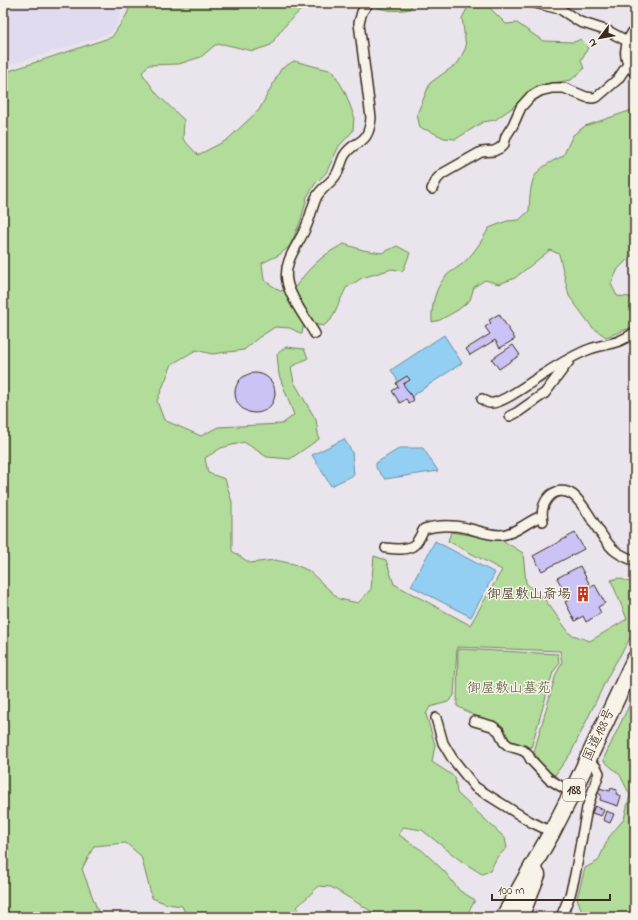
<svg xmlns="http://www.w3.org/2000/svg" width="638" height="920" font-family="'Indie Flower','Klee One',sans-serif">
  <rect width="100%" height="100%" fill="#eae5ec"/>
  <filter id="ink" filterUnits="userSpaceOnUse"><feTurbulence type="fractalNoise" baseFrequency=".025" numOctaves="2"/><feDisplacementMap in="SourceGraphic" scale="8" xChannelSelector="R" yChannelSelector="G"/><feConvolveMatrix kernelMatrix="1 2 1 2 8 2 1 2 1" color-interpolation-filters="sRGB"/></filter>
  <g filter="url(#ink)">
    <polygon fill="#e1dbef" points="3,3 123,3 118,23 110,34 3,67"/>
    <g fill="#b1dc9a" stroke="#76835c">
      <path d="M131 3H310C294 15 281 28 271 45L253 51 223 44 215 45 201 57 179 64 148 65 142 73 157 94 184 120 183 139 198 155 227 140 259 110 281 69 294 61 333 71 345 92 354 116 353 131 339 146 326 173 315 184 307 197 301 220 290 246 279 255 262 263 264 280 280 291 294 289C307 270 322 254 344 244L363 250 382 253 397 246 410 253 403 271 392 269 362 278 346 288 331 320 323 326 313 324 303 327 302 334 290 328 275 327 258 338 244 350 212 354 196 350 172 364 157 401 164 420 201 436 218 427 282 424 294 415 279 375 277 354 286 347 304 349 308 358 291 367 294 382 316 420 319 439 290 459 267 457 244 442 221 448 205 458 208 473 225 479 232 502V551L250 563 275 560 294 564 309 571 339 599 358 603 371 589 374 556 386 560 394 584 470 625 502 570 448 541 451 532 502 540 523 553 526 583 546 601 570 634 590 641 627 619 611 580 619 578 629 582 635 578V630L609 674 571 753 555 775 544 769 534 752 556 674 562 663 560 651 457 647 454 696 448 702 430 707 426 714 435 745 432 762 455 777 457 793 505 838 507 848 497 857 490 871 482 874 461 861 422 830 403 827 399 835 423 851 445 872 460 891 475 900 467 915 453 917H381L331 887 319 886 297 907 304 917H187L182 906 167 904 152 898 141 856 126 843 94 846 82 869 99 914 104 917H3V73L112 37 127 14Z"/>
      <path d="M368 3H413L410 9C395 12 382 11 368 3Z"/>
      <polygon points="470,3 485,3 506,24 517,23 543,41 574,42 581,39 588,48 581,60 584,69 571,80 545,84 528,92 512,108 495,120 483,122 456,139 444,138 430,131 420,128 417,114 430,83 458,63 466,47 462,18"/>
      <path d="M635 109V256H631L618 269 611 284 617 296 630 297 635 301V323L630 328 606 337 592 327 569 296 559 254 550 250 515 278 499 284 485 280 474 287 470 300 458 310 440 320 432 322C431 306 435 286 448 274 452 271 457 268 461 265 473 255 481 242 489 228L507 221 519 220 529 211C531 177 531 171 563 156L573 135 585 126Z"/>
      <polygon points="458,649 558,654 559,664 553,672 531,748 509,740 504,730 497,724 489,720 475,716 457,706"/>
      <polygon points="635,693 635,917 584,917 577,898 585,868 598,861 609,837 624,819 630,795 620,775 603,760"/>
    </g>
    <g fill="#92cff3" stroke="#6f8d9e">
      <polygon points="444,335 462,363 409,398 391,370"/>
      <polygon points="344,439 352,452 354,475 331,486 312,455"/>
      <polygon points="400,448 423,448 438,471 385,479 376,468 376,463"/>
      <polygon points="435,541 495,573 471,617 411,586"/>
    </g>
    <g fill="#cbc3f5" stroke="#3b2a1e">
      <polygon points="499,314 515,339 500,348 495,340 470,355 466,349 490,334 485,327 491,323 489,320"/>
      <polygon points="513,345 520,355 499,369 492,359"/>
      <circle cx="255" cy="393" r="20"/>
      <polygon points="407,376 410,380 403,384 414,400 409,403 406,399 400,403 392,391 398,387 396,383"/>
      <polygon points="575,533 584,549 542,571 533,556"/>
      <polygon points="580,566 591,587 595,585 605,603 598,607 601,613 586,622 583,616 575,621 565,602 569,600 557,578"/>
      <polygon points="599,788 610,791 611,788 617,790 616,794 621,796 618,806 600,800 601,795 598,793"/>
      <polygon points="595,806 604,810 601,816 592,813"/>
      <polygon points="606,811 614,814 610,823 603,820"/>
    </g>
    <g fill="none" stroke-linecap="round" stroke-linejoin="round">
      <g stroke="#3b2a1e" stroke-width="12">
        <g id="street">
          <polyline points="535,3 560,9 580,22 608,31 627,41"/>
          <path d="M635 28C625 44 620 58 635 73"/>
          <polyline points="432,189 437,179 442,174 481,152 494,151 500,148 504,144 506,136 513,125 521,107 530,97 540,91 552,88 564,88 586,97 593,98 597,97 618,79 628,64"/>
          <path d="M315 334C307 320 289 296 287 281 283 261 299 244 306 227 310 218 312 208 316 198 320 189 330 184 336 175 340 169 341 162 344 156 355 138 368 148 371 118L359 23 362 12 367 5"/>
          <path d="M482 399C485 401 487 403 490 403 501 405 534 380 544 374 558 365 574 355 590 349 607 343 618 345 635 332"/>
          <polyline points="510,416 518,412 545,393 569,361"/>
          <path d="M543 521C541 513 543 504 548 498 554 490 565 489 573 495 588 507 598 535 613 549 619 555 628 558 635 561"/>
          <path d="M386 548C394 549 408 551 415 544 419 540 421 534 424 529 437 525 453 525 467 528 478 531 489 535 500 535 516 534 527 521 542 516"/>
          <polyline points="436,718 443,743 452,758 475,787 531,822 552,832"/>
          <polyline points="474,721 492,726 499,731 504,742 509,746 522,750 527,753 531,760 549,779 572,793"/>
          <polyline points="561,917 570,895 575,875 587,808 599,773 596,767 588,761"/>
        </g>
      </g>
      <g stroke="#3b2a1e" stroke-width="19">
        <g id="highway">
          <polyline points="504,917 552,832 572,793 635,659"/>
          <polyline points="520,917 537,875"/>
        </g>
      </g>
      <use href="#street" stroke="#f7f3e8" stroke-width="9"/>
      <use href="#highway" stroke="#f7f3e8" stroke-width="16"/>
    </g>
  </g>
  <defs>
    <g id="building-bare" transform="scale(1.2)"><path d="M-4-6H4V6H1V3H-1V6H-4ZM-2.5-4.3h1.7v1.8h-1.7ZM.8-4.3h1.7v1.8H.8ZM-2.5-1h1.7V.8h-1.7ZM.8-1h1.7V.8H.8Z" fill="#c8321e" stroke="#f7f3e8" stroke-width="2.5" paint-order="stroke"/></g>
  </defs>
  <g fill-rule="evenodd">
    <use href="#building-bare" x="583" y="594"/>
  </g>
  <g text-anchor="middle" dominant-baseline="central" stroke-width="3" stroke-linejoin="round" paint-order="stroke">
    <rect fill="#f7f3e8" stroke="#73665b" stroke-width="1" x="563" y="779" width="22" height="22" rx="3"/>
    <g font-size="13" font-weight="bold" fill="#3b2a1e">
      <text x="574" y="790">188</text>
    </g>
    <g font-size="14" fill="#3b2a1e" stroke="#f7f3e8" text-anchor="end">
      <text x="571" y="594">御屋敷山斎場</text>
    </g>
    <g font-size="14" fill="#58563d" stroke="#f7f3e8">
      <text x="509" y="688">御屋敷山墓苑</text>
    </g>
    <g font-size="14" fill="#3b2a1e" stroke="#f7f3e8">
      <text transform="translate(599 735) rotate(-65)">国道188号</text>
    </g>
  </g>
  <rect width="638" height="920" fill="none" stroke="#f7f3e8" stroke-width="16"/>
  <rect x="8" y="8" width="622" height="904" fill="none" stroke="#3b2a1e" stroke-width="1.5" filter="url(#ink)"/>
  <g transform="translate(600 38) rotate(238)" stroke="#f7f3e8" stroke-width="3" paint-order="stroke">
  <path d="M0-3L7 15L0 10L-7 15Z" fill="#3b2a1e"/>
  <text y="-6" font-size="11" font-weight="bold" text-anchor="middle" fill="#3b2a1e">N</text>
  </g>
  <path d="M492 894v6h118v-6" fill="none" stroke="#3b2a1e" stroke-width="2"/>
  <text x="498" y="894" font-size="12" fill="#3b2a1e" stroke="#f7f3e8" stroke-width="3" paint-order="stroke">100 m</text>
</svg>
